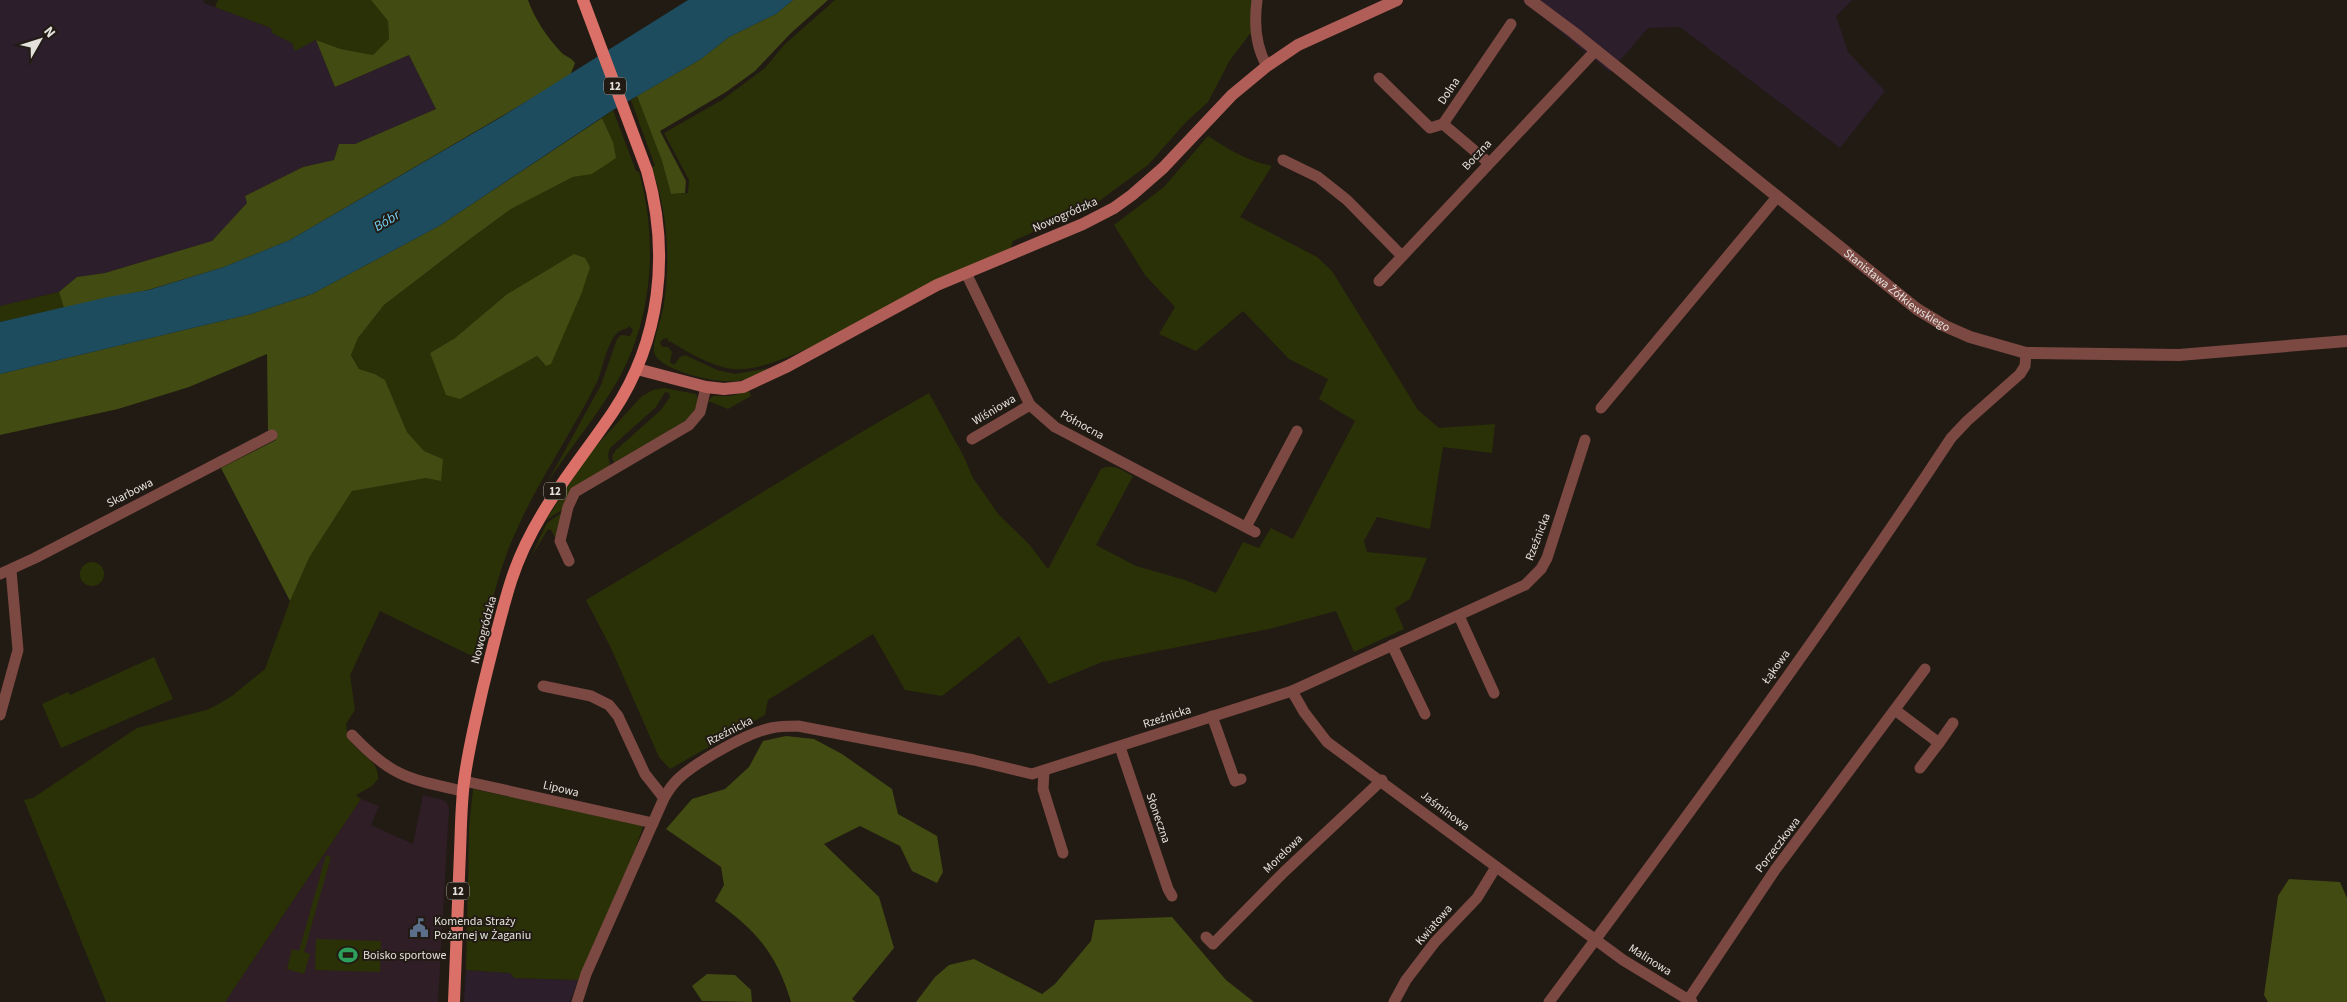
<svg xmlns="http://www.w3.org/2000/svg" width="2347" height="1002" font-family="'Source Sans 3',sans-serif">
  <rect width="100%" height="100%" fill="#211b14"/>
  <polygon fill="#2f1e26" points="423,795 446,801 449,808 438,1002 225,1002 361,799 379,806 371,825 413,844"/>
  <g fill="#2c1e2b">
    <polygon points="0,0 203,0 204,3 271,28 272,33 292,43 316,40 335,87 409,55 436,109 355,144 339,144 334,160 303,167 245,196 248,203 212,241 105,273 77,277 59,292 0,306"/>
    <polygon points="1522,0 1852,0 1836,16 1848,52 1885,91 1840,148 1680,27 1648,28 1610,72"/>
    <polygon points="466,970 510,973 514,978 578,980 570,1002 464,1002"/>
  </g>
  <g fill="#2b3107" fill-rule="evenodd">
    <polygon points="218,0 371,0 388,21 389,39 373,55 341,49 316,40 295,51 292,43 272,33 271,28 215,7"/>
    <path d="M835 0H1260L1255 31 1249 35 1230 60 1208 102 1186 122 1148 165 1095 204 1013 241 1011 248C985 259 957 270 931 282 882 306 784 373 734 369 711 367 687 351 667 340L668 338 663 339 660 342 662 347H668L672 352 670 362 674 365 680 357 685 355 717 370 735 374 769 368C759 373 748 380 737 381 720 384 658 371 654 352 652 341 663 316 664 303 671 256 667 212 652 167L655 166 631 100 637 96 662 161 671 194 688 193 689 180 664 133 722 100 765 68 784 45Z"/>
    <path d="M613 110 636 171 639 172C658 239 653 318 618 380 597 416 570 448 547 483L601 385 617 339 621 335 630 336 633 330 629 326 626 329C608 330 604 367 597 382 568 440 530 492 507 553 494 587 487 624 478 659L380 611 350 675 355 710 346 724C347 728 347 733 348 737 355 753 379 758 378 779L372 786 356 795 361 799 225 1002H106L24 800 33 798 137 728 206 710 217 705 232 696 265 669 290 601 309 558 352 491 426 478 443 459 424 451 407 432 385 380 375 374 359 369 351 354 358 338 384 305 470 239 511 209 573 177 592 173 613 142 602 118ZM506 295 545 366 537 356 459 399 436 366 430 353 455 338Z"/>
    <path d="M1208 136C1228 149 1247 161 1272 166L1240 217 1317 257 1332 271 1418 410 1439 428 1495 424 1492 453 1443 447 1430 529 1377 517 1364 541 1367 552 1427 558 1410 599 1395 608 1404 629 1354 652 1336 611 1269 629 1102 662 1049 684 1019 636 942 696 905 690 873 634 768 700 765 715 670 769 659 757 610 646 586 600C701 532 812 459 929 393L964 457 973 478 999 515 1029 544 1048 569 1101 469C1113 463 1122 470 1133 476L1096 545 1136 566 1185 580 1216 593 1243 542 1259 548 1271 528 1293 539 1355 421 1319 399 1328 379 1289 359 1243 311 1196 351 1159 334 1175 307 1145 275 1114 225 1164 187Z"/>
    <polygon points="59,292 64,308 0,322 0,306"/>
    <polygon points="664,388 696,394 698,399 694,412 685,421 614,463 612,456 616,450 661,410 670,397 669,393 665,392 656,407 610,448 608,455 610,465 565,508 546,520 588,455 642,396 653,390"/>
    <polygon points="749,391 751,396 728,409 708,401 713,396 730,396"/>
    <polygon points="564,511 557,540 551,530 548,529 531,557 547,523"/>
    <circle cx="92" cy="574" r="12"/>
    <polygon points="154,657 173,699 61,748 42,704 68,692 70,695"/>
    <polygon points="473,789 643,826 635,850 578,980 514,978 510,973 466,970 469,828"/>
    <polygon points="326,855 331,857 304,952 310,954 304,974 287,969 292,949 299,951"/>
    <polygon points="316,939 381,941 380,972 315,970"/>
  </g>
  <g fill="#424b11">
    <path d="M371 0H528C534 18 547 37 560 51 564 56 571 57 575 63L570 76 290 240 224 267 148 290 64 308 59 292 77 277 105 273 212 241 247 203 245 196 303 167 334 160 339 144H355L436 109 409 55 335 87 316 40 341 49 373 55 389 39 388 21Z"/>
    <polygon points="793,0 828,0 791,33 755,71 726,92 660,131 686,181 685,193 671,194 662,161 637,96 701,59 729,37 776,14"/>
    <polygon points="602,118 613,142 616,158 592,174 573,177 511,209 470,239 384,305 358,338 351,355 359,369 375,374 385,380 407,432 424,451 443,459 441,481 426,478 352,491 309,558 290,601 221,468 276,440 268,430 267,354 189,387 118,409 0,435 0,374 251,314 312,294 439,226"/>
    <polygon points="574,254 585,258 590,267 582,292 551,364 546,366 537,356 460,399 446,395 430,353 455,338 506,295"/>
    <path d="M786 736 814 739 842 754 892 789 898 814 937 836 943 872 937 883 912 871 900 846 860 826 824 844 879 897 894 948 852 999 856 1002H791C777 954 756 930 715 901L724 885 721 867 666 829 692 799 725 789 749 767 763 741Z"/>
    <polygon points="2289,879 2340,882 2347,898 2347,1002 2268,1002 2264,995 2278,896"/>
    <polygon points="1172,917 1226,980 1254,1002 916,1002 935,977 949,965 974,959 1042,994 1055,984 1091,941 1095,920"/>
    <polygon points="707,974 735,975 751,990 752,1002 702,1001 692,986"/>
  </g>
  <polygon fill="#1c4c5e" points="688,0 793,0 776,14 729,37 701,59 613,110 439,226 312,294 251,314 0,374 0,322 108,297 149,290 224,267 290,240 503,116"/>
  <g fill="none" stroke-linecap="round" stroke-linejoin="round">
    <g stroke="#7b4842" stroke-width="11">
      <path d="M1257 0C1254 23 1255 46 1267 66"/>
      <polyline points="1379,78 1430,128 1443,124"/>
      <polyline points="1283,160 1318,177 1347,200 1402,256"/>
      <polyline points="1489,163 1443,124 1511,24"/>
      <polyline points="966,273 1030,405 1055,427 1255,532"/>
      <polyline points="1379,281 1596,50"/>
      <polyline points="1601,408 1777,197"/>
      <polyline points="972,439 1030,405"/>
      <polyline points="1246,527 1297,431"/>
      <polyline points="569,561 560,541 568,507 575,492 689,425 700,412 706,387"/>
      <polyline points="0,574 35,558 272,435"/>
      <polyline points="1459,616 1494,693"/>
      <polyline points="1392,645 1425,714"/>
      <polyline points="543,686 591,696 609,705 618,716 645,774 664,798"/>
      <polyline points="1292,691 1304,712 1327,742 1623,960 1692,1002"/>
      <polyline points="1895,710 1939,743 1920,768"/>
      <polyline points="0,715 18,650 11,570"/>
      <polyline points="1212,716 1235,781 1241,779"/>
      <path d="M352 735C392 777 408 779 463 791"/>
      <polyline points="1939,743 1953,723"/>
      <polyline points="1120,747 1168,889 1172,896"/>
      <polyline points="1044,771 1043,789 1063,853"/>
      <polyline points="464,781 653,823"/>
      <polyline points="1206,937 1213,944 1284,872 1382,780"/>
      <polyline points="1688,1000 1775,870 1925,669"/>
      <path d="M577 1002 586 974 664 798C668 791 672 785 678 779 696 762 747 733 771 728 780 726 789 726 798 726L974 760 1032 774 1292 691 1525 585 1541 569 1547 558 1585 440"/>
      <polyline points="1394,1002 1406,980 1435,942 1477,898 1496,867"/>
      <path d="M1549 1002C1687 817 1824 631 1951 438L1967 421 2020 374 2025 366 2026 353"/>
    </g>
    <path stroke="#7b4842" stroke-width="12" id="s1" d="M1530 0 1573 32 1917 309 1945 326 1970 337 2026 353 2179 355 2347 341"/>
    <polyline stroke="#b05e57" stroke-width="12" points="637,369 706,387 724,389 743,387 788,366 937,285 1083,224 1114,208 1132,195 1163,168 1232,95 1267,66 1298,45 1397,0"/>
    <path stroke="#da7067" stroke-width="12" d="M454 1002C456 952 458 902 460 852 461 829 461 805 464 782 468 750 476 718 483 687 492 651 500 616 511 581 532 515 575 468 613 412 661 340 670 253 647 171L583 0"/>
  </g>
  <defs>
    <g id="civic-bare" transform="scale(1.5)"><path d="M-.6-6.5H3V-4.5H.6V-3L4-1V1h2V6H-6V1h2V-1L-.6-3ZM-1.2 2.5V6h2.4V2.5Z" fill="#5c6f8a" stroke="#211b14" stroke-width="2.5" paint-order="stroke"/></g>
    <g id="stadium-bare" transform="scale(1.5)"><path d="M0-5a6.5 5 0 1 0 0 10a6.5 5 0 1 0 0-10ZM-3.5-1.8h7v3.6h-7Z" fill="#2e9e5b" stroke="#211b14" stroke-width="2.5" paint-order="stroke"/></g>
  </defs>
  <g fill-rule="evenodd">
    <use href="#civic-bare" x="419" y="928"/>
    <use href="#stadium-bare" x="348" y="955"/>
  </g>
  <g text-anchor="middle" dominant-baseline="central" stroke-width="4" stroke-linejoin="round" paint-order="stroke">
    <g fill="#211b14" stroke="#aaa59f" stroke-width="1">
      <rect x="604" y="77.5" width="22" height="17" rx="4"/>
      <rect x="544" y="482.5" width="22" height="17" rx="4"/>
      <rect x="447" y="882.5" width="22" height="17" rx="4"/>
    </g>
    <g font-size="11" font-weight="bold" fill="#e4e0db">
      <text x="615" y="86">12</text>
      <text x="555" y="491">12</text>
      <text x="458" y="891">12</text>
    </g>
    <g font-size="12" fill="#e4e0db" stroke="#211b14">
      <text transform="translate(1449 91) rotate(-56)">Dolna</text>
      <text transform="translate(1477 155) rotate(-47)">Boczna</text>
      <text transform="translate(1065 215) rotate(-24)">Nowogródzka</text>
      <text stroke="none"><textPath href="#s1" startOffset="468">Stanisława Żółkiewskiego</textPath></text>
      <text transform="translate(994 410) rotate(-31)">Wiśniowa</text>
      <text transform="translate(1082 425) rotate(29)">Północna</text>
      <text transform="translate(130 493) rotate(-27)">Skarbowa</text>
      <text transform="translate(1538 537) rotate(-69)">Rzeźnicka</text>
      <text transform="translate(484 630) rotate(-75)">Nowogródzka</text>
      <text transform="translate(1776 667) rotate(-54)">Łąkowa</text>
      <text transform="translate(1167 717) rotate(-18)">Rzeźnicka</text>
      <text transform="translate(730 731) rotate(-27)">Rzeźnicka</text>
      <text transform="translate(561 789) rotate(13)">Lipowa</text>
      <text transform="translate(1445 811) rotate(37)">Jaśminowa</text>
      <text transform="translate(1158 818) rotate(71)">Słoneczna</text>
      <text transform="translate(1778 845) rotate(-53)">Porzeczkowa</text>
      <text transform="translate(1283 854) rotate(-44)">Morelowa</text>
      <text transform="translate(1434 925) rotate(-49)">Kwiatowa</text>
      <text transform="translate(1650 960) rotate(32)">Malinowa</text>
    </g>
    <g font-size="12" fill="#e4e0db" stroke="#211b14" text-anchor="start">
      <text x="434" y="921">Komenda Straży<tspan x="434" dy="14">Pożarnej w Żaganiu</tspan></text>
      <text x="363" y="955">Boisko sportowe</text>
    </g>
    <g font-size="14" font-style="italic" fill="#74d2f7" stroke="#211b14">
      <text transform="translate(387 221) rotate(-31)">Bóbr</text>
    </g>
  </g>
  <g transform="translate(40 40) rotate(51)" stroke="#211b14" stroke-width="4" paint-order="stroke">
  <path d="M0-4L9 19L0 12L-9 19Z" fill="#e4e0db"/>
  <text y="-8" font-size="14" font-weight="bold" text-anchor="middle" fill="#e4e0db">N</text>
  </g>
</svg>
